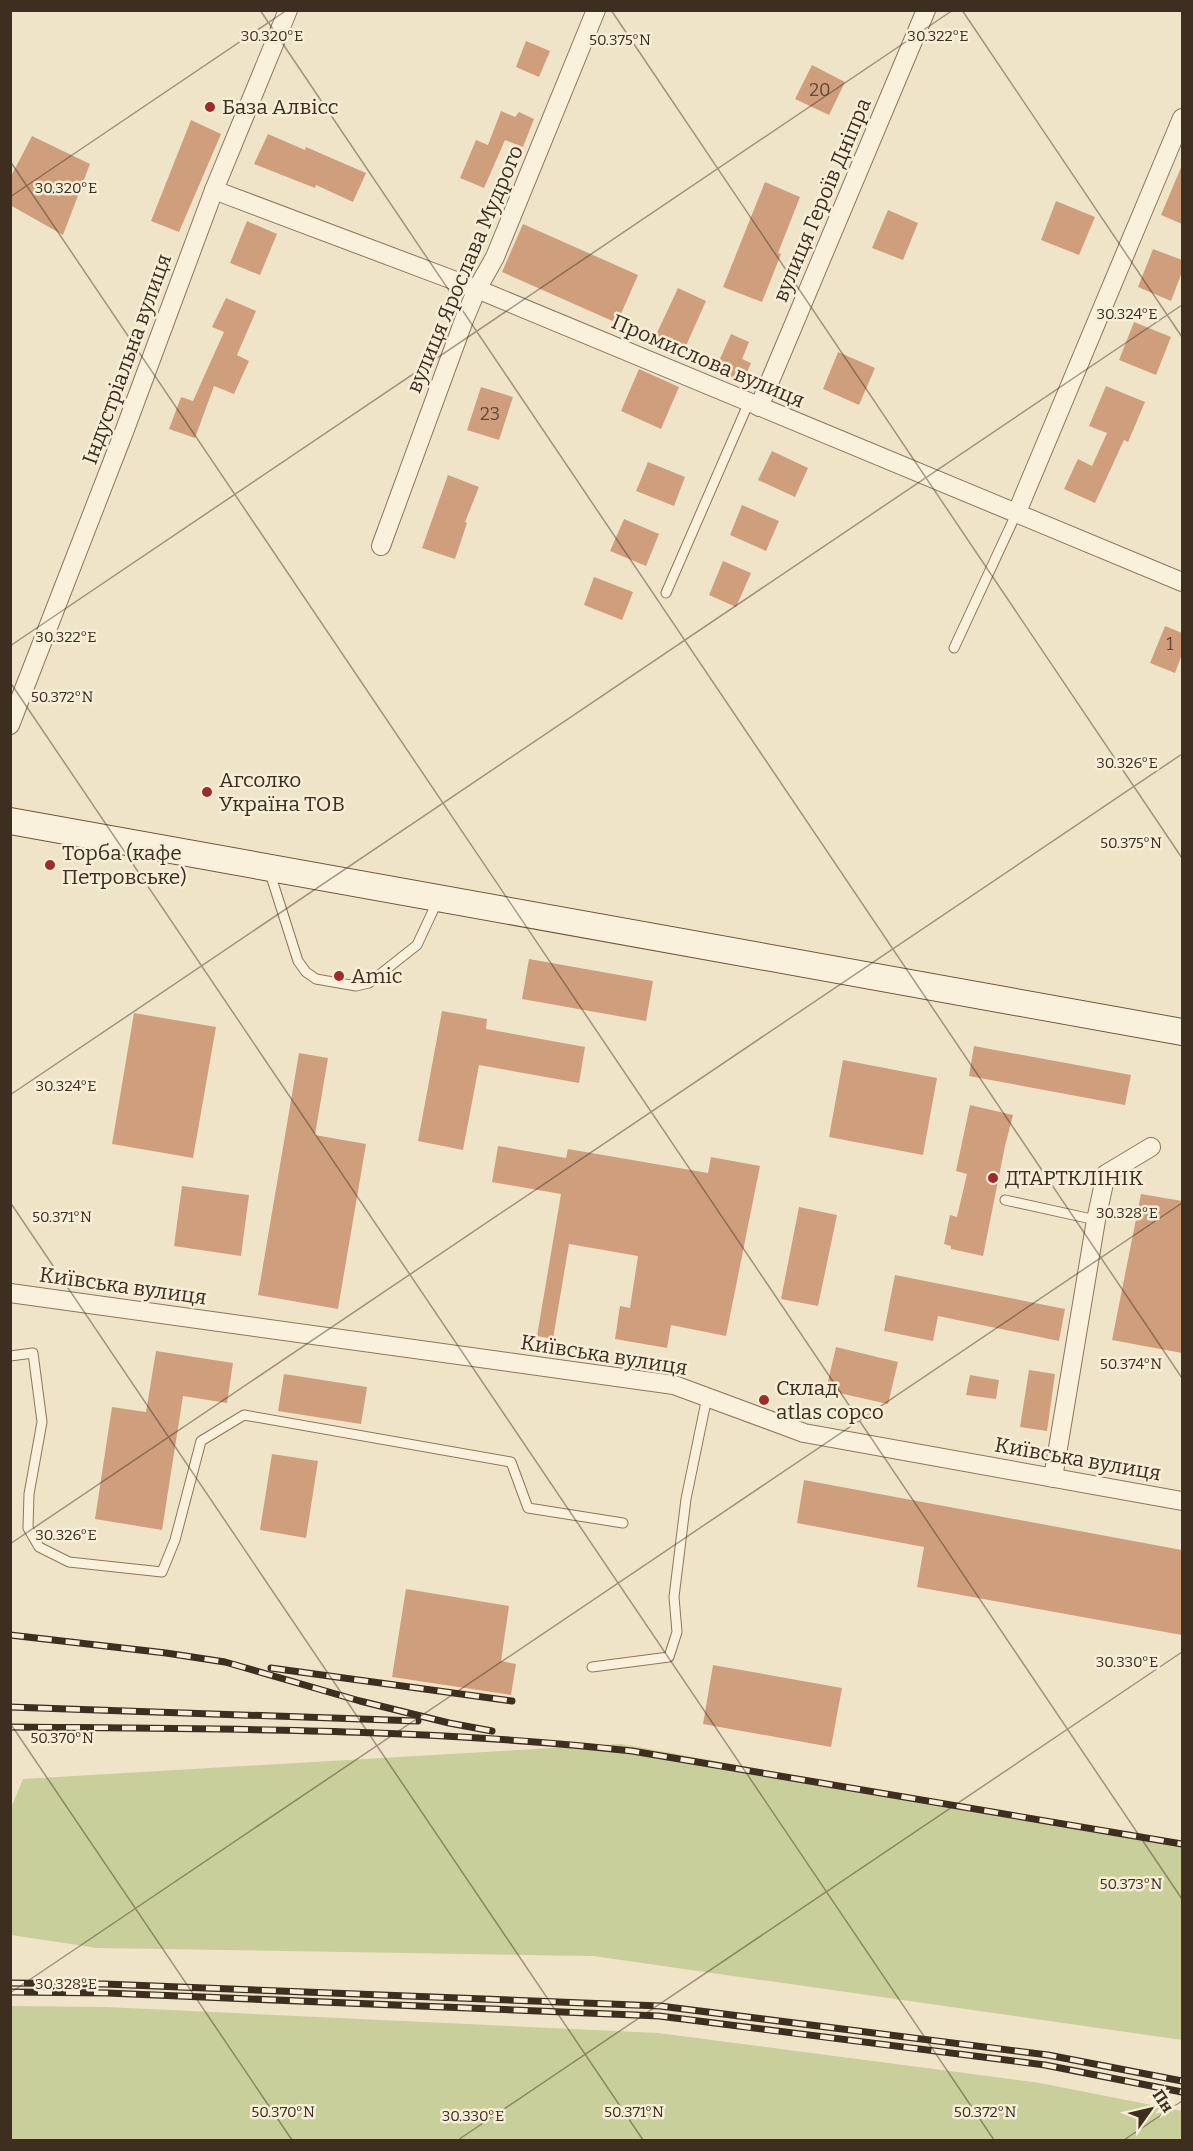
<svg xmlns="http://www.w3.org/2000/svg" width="1193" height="2151" font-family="Bitter,serif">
  <rect width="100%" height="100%" fill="#f0e4c8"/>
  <g fill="#c9cf9b">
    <polygon points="621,1744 1182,1845 1182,2040 593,1956 97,1948 11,1935 11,1808 23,1779"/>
    <polygon points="11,2006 106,2007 658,2033 1040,2083 1182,2111 1182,2140 11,2140"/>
  </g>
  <g fill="#cf9f7d">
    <polygon points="526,41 550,51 539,77 516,67"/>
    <polygon points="812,65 845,82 829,115 795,99"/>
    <polygon points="501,111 515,117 519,112 534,119 523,147 505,140 484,188 460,178 476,140 488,145"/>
    <polygon points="191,120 221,134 179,232 151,221"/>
    <polygon points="268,134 305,150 306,147 322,154 366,173 353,202 316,185 315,188 254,164"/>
    <polygon points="32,136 90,164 63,235 10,205 10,178"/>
    <polygon points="1182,165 1182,224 1161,215"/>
    <polygon points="765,182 800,197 778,253 781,254 762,302 723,287"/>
    <polygon points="1056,201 1095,217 1079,255 1041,240"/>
    <polygon points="888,210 918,223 903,260 872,248"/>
    <polygon points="247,221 277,234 260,275 230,263"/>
    <polygon points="523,224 638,275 617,323 502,272"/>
    <polygon points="1153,249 1182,260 1182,272 1171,301 1138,287"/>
    <polygon points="678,288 706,301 685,348 656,335"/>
    <polygon points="226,298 256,311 237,355 249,361 234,394 214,386 195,438 169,429 181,397 193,401 224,332 212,327"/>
    <polygon points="1134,322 1171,337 1156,375 1119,360"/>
    <polygon points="731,334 749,342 742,359 751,363 743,382 715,370"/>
    <polygon points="838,352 875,368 859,405 823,389"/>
    <polygon points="639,369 679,387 661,429 621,411"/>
    <polygon points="1106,386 1145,402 1128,442 1124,440 1095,503 1064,489 1078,459 1092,466 1107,433 1089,426"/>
    <polygon points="481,387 513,397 499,440 467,430"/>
    <polygon points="772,451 808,468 795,497 758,480"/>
    <polygon points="648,462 685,477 674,506 636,491"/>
    <polygon points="448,475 479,487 465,522 467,523 455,559 422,548"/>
    <polygon points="742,505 779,521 766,551 730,535"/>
    <polygon points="624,519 659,534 646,566 610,551"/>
    <polygon points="723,561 751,573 736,607 709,595"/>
    <polygon points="594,577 633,592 622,620 584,605"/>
    <polygon points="1165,626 1182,633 1182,654 1175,673 1150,663"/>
    <polygon points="529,959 653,981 646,1021 522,999"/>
    <polygon points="442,1011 487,1019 486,1029 585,1047 579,1083 479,1065 463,1150 418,1141"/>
    <polygon points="134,1013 216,1027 193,1158 112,1144"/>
    <polygon points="974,1046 1131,1075 1125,1105 969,1076"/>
    <polygon points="299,1053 328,1058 315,1135 366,1144 338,1309 258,1295"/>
    <polygon points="843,1060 937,1078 923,1155 829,1137"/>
    <polygon points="970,1105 1013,1115 1005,1146 983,1256 951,1249 951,1246 944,1244 950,1215 957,1217 967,1174 956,1171"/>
    <polygon points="498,1146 566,1158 568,1149 708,1173 711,1157 760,1166 726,1336 671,1325 667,1348 615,1339 620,1306 630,1308 638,1256 569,1244 553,1339 537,1336 561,1194 492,1182"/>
    <polygon points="182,1186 249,1195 241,1256 174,1246"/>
    <polygon points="1141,1194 1182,1201 1182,1353 1112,1340"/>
    <polygon points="799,1207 837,1215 818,1306 781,1299"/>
    <polygon points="895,1275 1065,1309 1059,1341 938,1316 933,1341 884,1331"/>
    <polygon points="836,1347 898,1362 888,1404 826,1390"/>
    <polygon points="156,1351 233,1363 227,1403 183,1396 162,1530 95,1519 112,1407 146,1412"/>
    <polygon points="1029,1370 1055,1374 1047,1431 1020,1427"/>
    <polygon points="284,1374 367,1387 361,1424 278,1411"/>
    <polygon points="970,1375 999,1380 996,1399 966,1395"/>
    <polygon points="272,1454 318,1461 306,1538 260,1530"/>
    <polygon points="804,1480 1182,1550 1182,1635 917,1587 924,1547 797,1523"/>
    <polygon points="406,1589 509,1606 501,1661 516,1664 511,1695 392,1677"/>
    <polygon points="713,1665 842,1688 831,1747 703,1724"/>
  </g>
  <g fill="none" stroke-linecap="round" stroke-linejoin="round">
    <g stroke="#8d765c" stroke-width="11">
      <g id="service">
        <polyline points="666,593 749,402"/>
        <polyline points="954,648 1017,512"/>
        <polyline points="269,870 298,961 306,972 316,979 356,986 369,983 417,945 438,900"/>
        <polyline points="1005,1200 1096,1220"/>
        <polyline points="10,1356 33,1353 42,1422 29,1494 28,1528 39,1547 69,1562 162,1572 175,1540 201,1441 244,1415 511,1462 528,1508 623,1523"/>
        <polyline points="592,1667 669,1657 677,1632 674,1597 686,1499 707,1397"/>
      </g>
    </g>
    <g stroke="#8d765c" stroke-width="20">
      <g id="minor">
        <polyline points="214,190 477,289 1182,582"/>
        <polyline points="759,407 926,10"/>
        <polyline points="1017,512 1182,118"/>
        <polyline points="381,546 464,320 477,289 495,257 596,10"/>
        <polyline points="10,725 124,432 214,190 288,10"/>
        <polyline points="10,1293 674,1385 804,1433 1182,1501"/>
        <polyline points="1053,1478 1096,1220 1106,1174 1151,1147"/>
      </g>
    </g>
    <g stroke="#6f573f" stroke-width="28">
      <polyline id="secondary" points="10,821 1182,1032"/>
    </g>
    <use href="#service" stroke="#faf1dc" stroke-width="9"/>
    <use href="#minor" stroke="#faf1dc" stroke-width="18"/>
    <use href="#secondary" stroke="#faf1dc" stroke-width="26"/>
    <g stroke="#3d2e20" stroke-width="7">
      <g id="rail">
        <polyline points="10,1635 166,1653 225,1662 360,1701 449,1723 492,1731"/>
        <polyline points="271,1668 512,1701"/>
        <polyline points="10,1707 418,1721"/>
        <path d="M10 1727C218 1729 426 1728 632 1751L1182 1844"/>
        <polyline points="10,1983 104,1984 660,2006 1048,2055 1182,2081"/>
        <polyline points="10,1992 107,1993 659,2016 1045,2065 1182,2092"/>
      </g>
    </g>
    <use href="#rail" stroke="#f7eed8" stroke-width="4.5" stroke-dasharray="14" stroke-linecap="butt"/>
  </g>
  <path fill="none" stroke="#3d2e20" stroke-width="1.5" stroke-opacity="0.45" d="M260 10 1182 1378M611 10 1182 858M962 10 1182 337M10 161 1182 1899M10 197 287 10M10 646 953 10M10 682 994 2140M10 1095 1182 305M10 1202 643 2140M10 1544 1182 754M10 1723 292 2140M10 1993 1182 1203M458 2140 1182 1652M1124 2140 1182 2101"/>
  <g fill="#9e2a2b" stroke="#f7eed8" stroke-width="2">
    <circle cx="210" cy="107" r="6"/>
    <circle cx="207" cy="792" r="6"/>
    <circle cx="50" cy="865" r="6"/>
    <circle cx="339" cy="976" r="6"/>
    <circle cx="993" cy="1178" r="6"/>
    <circle cx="764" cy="1400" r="6"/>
  </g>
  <g text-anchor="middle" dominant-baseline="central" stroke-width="5" stroke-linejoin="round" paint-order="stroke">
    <g font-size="18" fill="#624a37">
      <text x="820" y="90">20</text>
      <text x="490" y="414">23</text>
      <text x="1170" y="644">1</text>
    </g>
    <g font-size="21" fill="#3d2e20" stroke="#f7eed8" text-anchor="start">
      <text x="222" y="107">База Алвісс</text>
      <text x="219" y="780">Агсолко<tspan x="219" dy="24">Україна ТОВ</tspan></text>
      <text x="62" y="853">Торба (кафе<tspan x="62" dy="24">Петровське)</tspan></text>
      <text x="351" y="976">Amic</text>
      <text x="1005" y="1178">ДТАРТКЛІНІК</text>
      <text x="776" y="1388">Склад<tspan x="776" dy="24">atlas copco</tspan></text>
    </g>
    <g font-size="21" fill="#3d2e20" stroke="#f7eed8">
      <text transform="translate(822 200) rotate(-67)">вулиця Героїв Дніпра</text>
      <text transform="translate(465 269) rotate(-67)">вулиця Ярослава Мудрого</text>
      <text transform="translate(127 359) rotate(-70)">Індустріальна вулиця</text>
      <text transform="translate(708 361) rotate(23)">Промислова вулиця</text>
      <text transform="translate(123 1286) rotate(8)">Київська вулиця</text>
      <text transform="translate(604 1355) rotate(9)">Київська вулиця</text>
      <text transform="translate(1078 1459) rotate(10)">Київська вулиця</text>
    </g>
  </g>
  <g font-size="15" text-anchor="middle" fill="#3d2e20" stroke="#f7eed8" stroke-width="5" stroke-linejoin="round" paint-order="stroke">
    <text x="272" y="41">30.320°E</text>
    <text x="938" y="41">30.322°E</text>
    <text x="620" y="45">50.375°N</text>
    <text x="66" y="193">30.320°E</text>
    <text x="1127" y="319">30.324°E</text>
    <text x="66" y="642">30.322°E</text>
    <text x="62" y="702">50.372°N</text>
    <text x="1127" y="768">30.326°E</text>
    <text x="1131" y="848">50.375°N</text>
    <text x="66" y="1091">30.324°E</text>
    <text x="1127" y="1218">30.328°E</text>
    <text x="62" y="1222">50.371°N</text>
    <text x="1131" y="1369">50.374°N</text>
    <text x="66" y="1540">30.326°E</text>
    <text x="1127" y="1667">30.330°E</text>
    <text x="62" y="1743">50.370°N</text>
    <text x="1131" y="1889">50.373°N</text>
    <text x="66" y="1989">30.328°E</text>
    <text x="283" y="2117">50.370°N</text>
    <text x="634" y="2117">50.371°N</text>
    <text x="985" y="2117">50.372°N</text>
    <text x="473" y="2121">30.330°E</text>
  </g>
  <rect width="1193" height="2151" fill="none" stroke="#3d2e20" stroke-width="24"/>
  <g transform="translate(1151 2109) rotate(56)" stroke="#f7eed8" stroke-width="4.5" paint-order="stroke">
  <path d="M0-4.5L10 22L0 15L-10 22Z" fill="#3d2e20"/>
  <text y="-9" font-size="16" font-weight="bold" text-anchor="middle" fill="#3d2e20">Пн</text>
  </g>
</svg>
